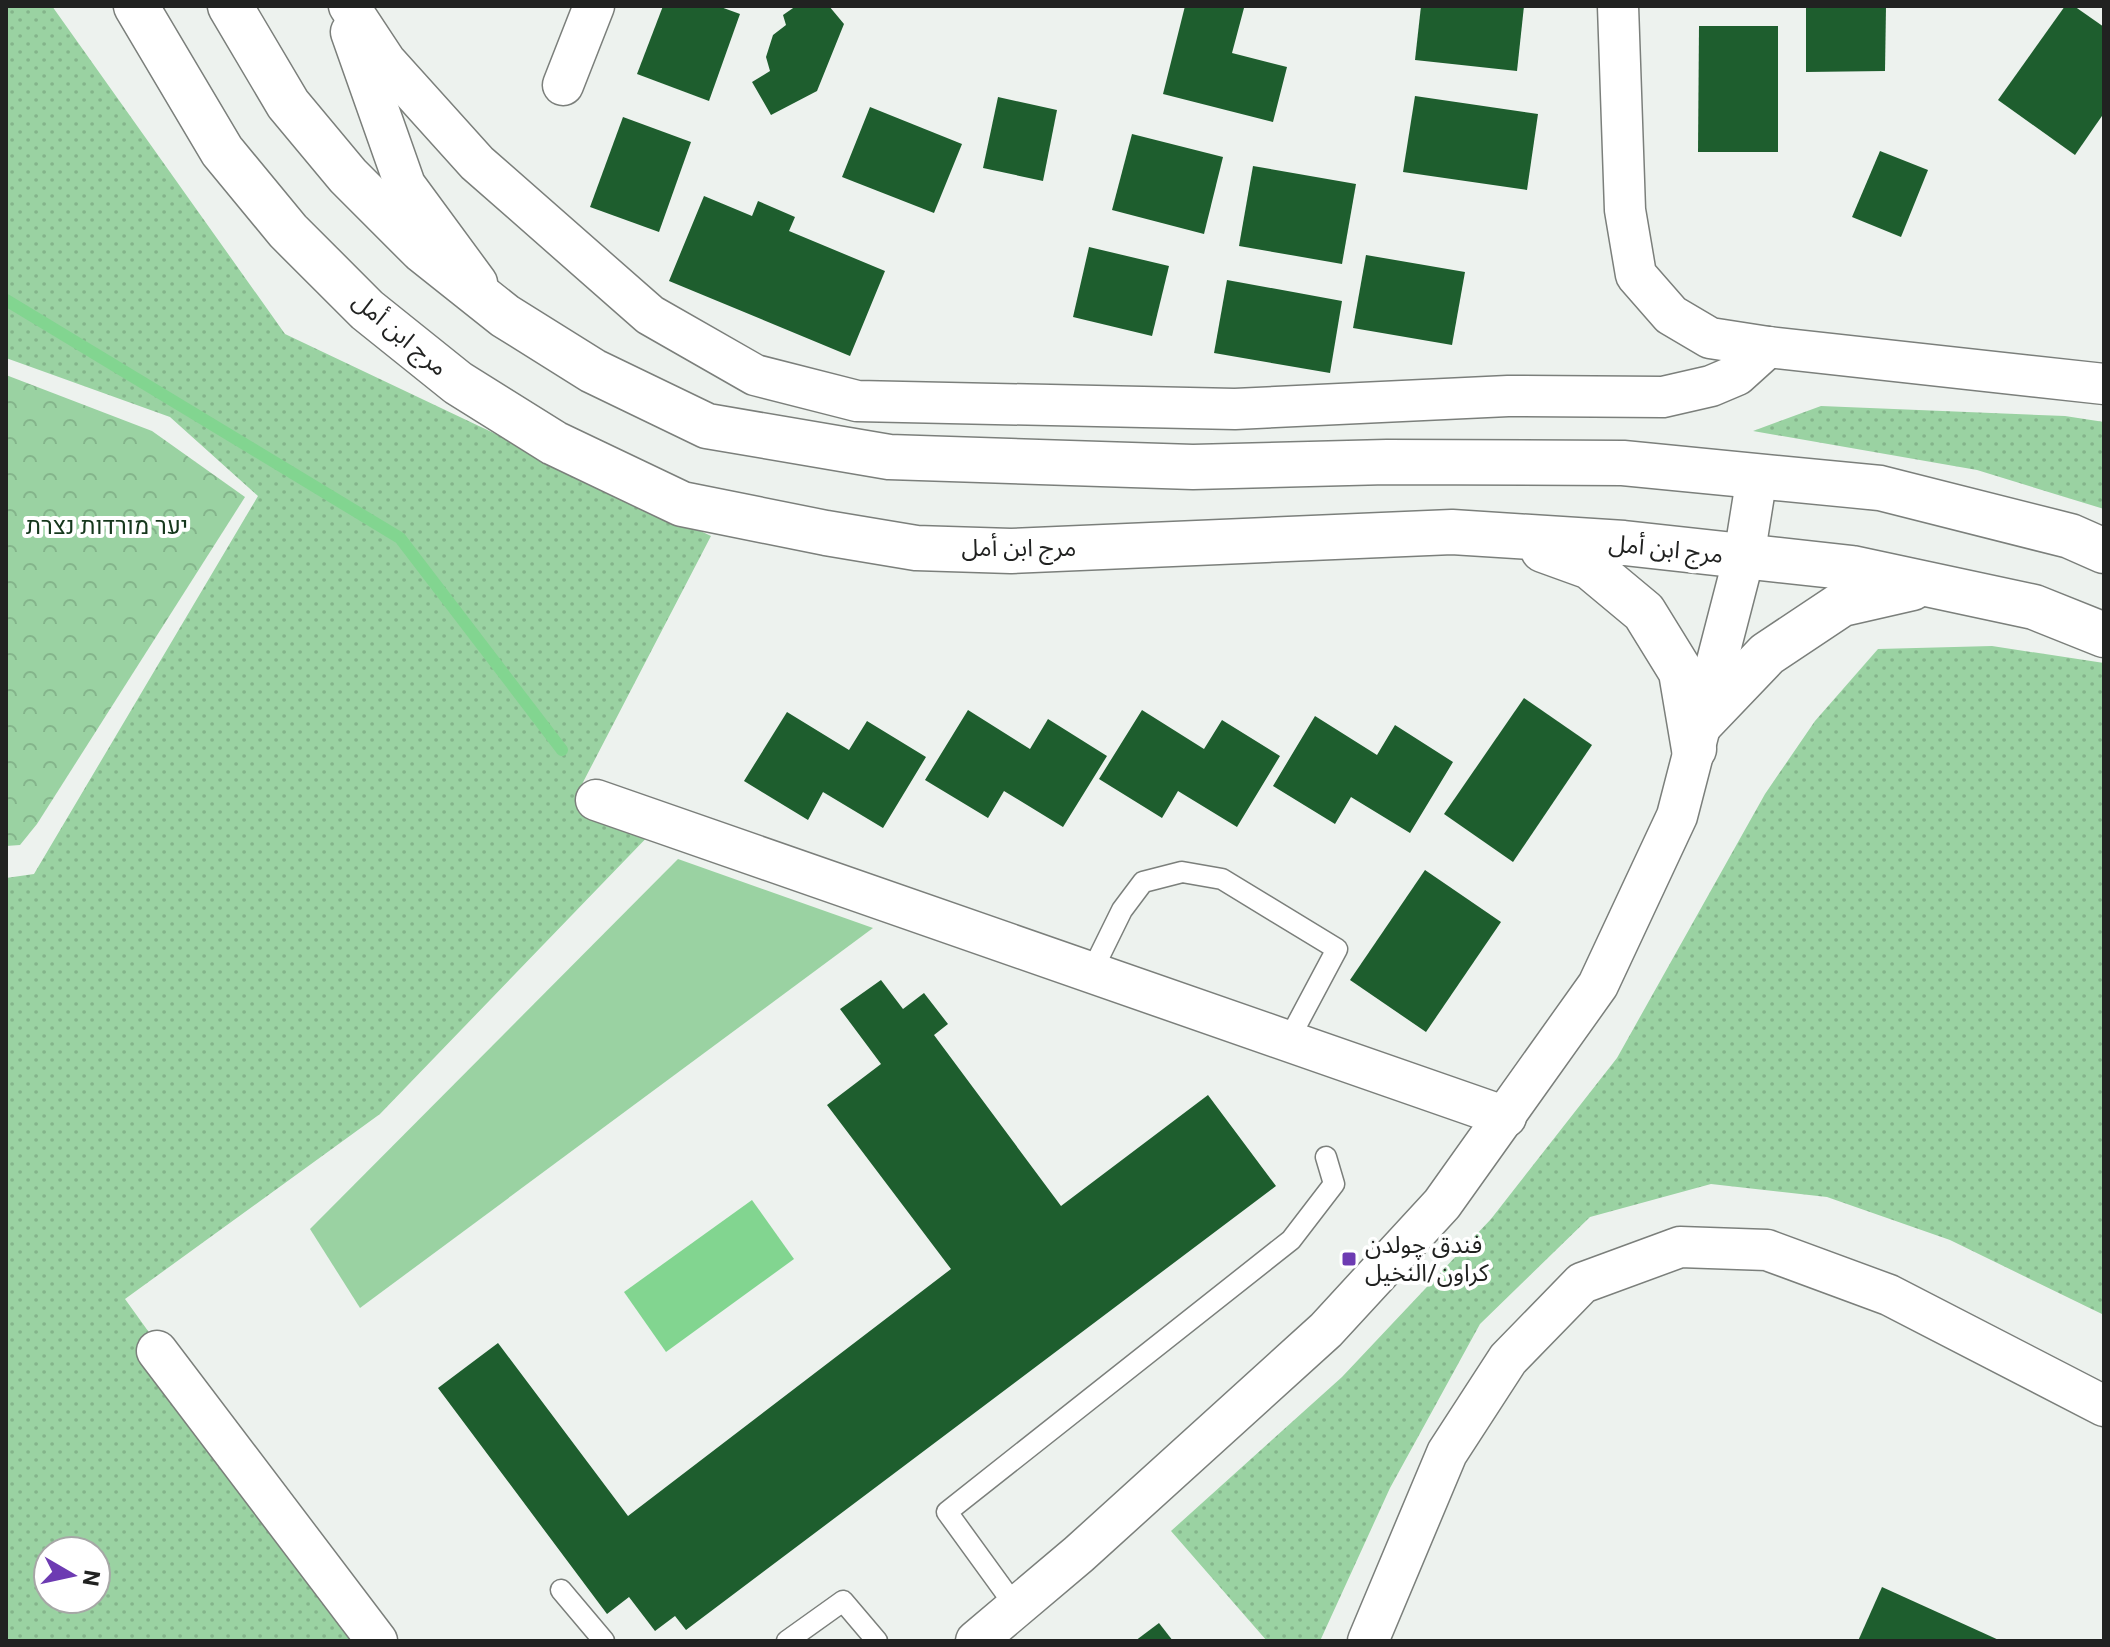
<svg xmlns="http://www.w3.org/2000/svg" width="2110" height="1647" font-family="Roboto,'Noto Sans Arabic',Heebo,sans-serif">
  <defs>
    <pattern id="grass-dots" width="8" height="8" patternUnits="userSpaceOnUse" patternTransform="scale(2)"><rect width="8" height="8" fill="#9ad2a2"/><path d="M2 2h.1M6 6h.1" fill="none" stroke="#84b48b" stroke-width="1.8" stroke-linecap="round"/></pattern>
    <pattern id="forest-crowns" width="20" height="18" patternUnits="userSpaceOnUse" patternTransform="scale(2)"><rect width="20" height="18" fill="#9ad2a2"/><path d="M2 6a3 3 0 1 1 6 0M12 15a3 3 0 1 1 6 0" fill="none" stroke="#84b48b"/></pattern>
  </defs>
  <rect width="100%" height="100%" fill="#edf2ee"/>
  <g fill="url(#grass-dots)" fill-rule="evenodd">
    <path d="M6 6H52L285 334 711 536 579 790 656 828 380 1114 125 1299 371 1641H6V878L34 874 258 496 170 417 6 358ZM48 1551H96V1599H48Z"/>
    <polygon points="1821,406 2065,416 2104,422 2104,509 1977,470 1753,431"/>
    <polygon points="1992,646 2104,663 2104,1315 1950,1240 1827,1197 1711,1184 1590,1217 1480,1324 1390,1488 1320,1641 1267,1641 1171,1531 1342,1377 1491,1219 1617,1058 1765,794 1815,721 1878,649"/>
  </g>
  <polygon fill="url(#forest-crowns)" points="6,375 152,431 245,497 37,824 20,845 6,846"/>
  <polygon fill="#9ad2a2" points="678,859 873,928 360,1308 310,1229"/>
  <polygon fill="#82d590" points="752,1200 794,1259 666,1352 624,1292"/>
  <g fill="none" stroke-linecap="round" stroke-linejoin="round">
    <polyline stroke="#82d590" stroke-width="12" points="6,300 400,538 562,750"/>
  </g>
  <g fill="#1e5e2e">
    <polygon points="663,6 718,6 740,14 709,101 637,74"/>
    <polygon points="796,6 829,6 844,24 817,91 771,115 752,82 770,71 766,57 773,35 786,25 783,15"/>
    <polygon points="1185,6 1244,8 1232,53 1287,67 1273,122 1163,94"/>
    <polygon points="1421,6 1524,6 1517,71 1415,60"/>
    <polygon points="1806,6 1886,6 1885,71 1806,72"/>
    <polygon points="2065,6 2074,6 2104,27 2104,113 2075,155 1998,100"/>
    <polygon points="1699,26 1778,26 1778,152 1698,152"/>
    <polygon points="1415,96 1538,114 1527,190 1403,172"/>
    <polygon points="998,97 1057,110 1043,181 983,168"/>
    <polygon points="870,107 962,144 934,213 842,177"/>
    <polygon points="623,117 691,142 659,232 590,207"/>
    <polygon points="1132,134 1223,157 1204,234 1112,210"/>
    <polygon points="1880,151 1928,170 1901,237 1852,217"/>
    <polygon points="1253,166 1356,184 1342,264 1239,246"/>
    <polygon points="704,196 752,216 758,201 795,217 789,231 885,271 850,356 669,281"/>
    <polygon points="1089,247 1169,266 1152,336 1073,317"/>
    <polygon points="1366,255 1465,272 1452,345 1353,328"/>
    <polygon points="1227,280 1342,301 1330,373 1214,353"/>
    <polygon points="1524,698 1592,745 1513,862 1444,814"/>
    <polygon points="968,710 1030,749 1048,719 1107,756 1063,827 1004,791 988,818 925,780"/>
    <polygon points="1142,710 1204,749 1222,720 1280,756 1237,827 1178,791 1162,818 1099,779"/>
    <polygon points="787,712 849,750 867,721 926,757 883,828 823,792 808,820 744,781"/>
    <polygon points="1315,716 1377,755 1395,725 1453,762 1410,833 1351,797 1335,824 1273,786"/>
    <polygon points="1425,870 1501,922 1426,1032 1350,980"/>
    <polygon points="881,980 903,1009 924,993 948,1024 934,1035 1061,1206 1208,1095 1276,1186 686,1630 675,1616 655,1631 629,1597 607,1614 438,1388 498,1343 628,1516 951,1269 827,1105 881,1064 840,1009"/>
    <polygon points="1882,1587 2001,1641 1858,1641"/>
    <polygon points="1159,1623 1173,1641 1135,1641"/>
  </g>
  <g fill="none" stroke-linecap="round" stroke-linejoin="round">
    <g stroke="#7b7f7b" stroke-width="23">
      <g id="lane">
        <polyline points="1091,973 1122,910 1143,882 1182,872 1222,879 1337,949 1288,1041"/>
        <polyline points="561,1590 604,1641"/>
        <polyline points="1016,1607 947,1512 1291,1240 1334,1184 1326,1157"/>
        <polyline points="787,1641 843,1601 877,1641"/>
      </g>
    </g>
    <g stroke="#7b7f7b" stroke-width="43">
      <g id="street">
        <polyline points="349,6 386,62 477,163 650,315 755,375 857,401 1235,409 1508,396 1663,397 1711,386 1737,375 1768,347"/>
        <polyline points="1618,6 1625,210 1636,275 1671,315 1710,338 1768,347 2104,384"/>
        <polyline points="351,32 405,185 477,283"/>
        <polyline points="563,85 594,6"/>
        <polyline points="596,800 1506,1117"/>
        <polyline points="157,1351 377,1641"/>
        <polyline points="976,1641 1079,1554 1326,1330 1442,1204 1598,985 1677,816 1744,557 1757,476"/>
        <polyline points="1368,1641 1447,1453 1508,1359 1582,1283 1680,1247 1767,1250 1889,1295 2104,1406"/>
      </g>
    </g>
    <g stroke="#7b7f7b" stroke-width="47">
      <g id="secondary">
        <polyline points="136,6 222,151 288,231 367,310 458,383 554,443 682,504 826,533 916,548 1011,551 1452,532 1624,543 1852,568 2034,607 2104,635"/>
        <polyline points="230,6 288,104 348,176 422,250 505,316 593,371 707,426 889,457 1193,467 1387,462 1623,463 1880,488 2070,536 2104,551"/>
        <polyline points="1543,550 1590,567 1644,612 1681,672 1694,749"/>
        <polyline points="1701,723 1767,654 1842,604 1912,588"/>
      </g>
    </g>
    <use href="#lane" stroke="#fff" stroke-width="20"/>
    <use href="#street" stroke="#fff" stroke-width="40"/>
    <use href="#secondary" stroke="#fff" stroke-width="44"/>
  </g>
  <rect fill="#6d3bb2" stroke="#fff" stroke-width="3" x="1341" y="1251" width="16" height="16" rx="4"/>
  <g text-anchor="middle" dominant-baseline="central" stroke-width="8" stroke-linejoin="round" paint-order="stroke">
    <g font-size="24" fill="#212221" stroke="#fff">
      <text transform="translate(400 334) rotate(40)">مرج ابن أمل</text>
      <text x="1019" y="548">مرج ابن أمل</text>
      <text transform="translate(1666 549) rotate(6)">مرج ابن أمل</text>
    </g>
    <g font-size="24" fill="#15371c" stroke="#fff">
      <text x="107" y="526">יער מורדות נצרת</text>
    </g>
    <g font-size="24" fill="#212221" stroke="#fff" text-anchor="start">
      <text x="1365" y="1245">فندق چولدن<tspan x="1365" dy="28">كراون/النخيل</tspan></text>
    </g>
  </g>
  <rect width="2110" height="1647" fill="none" stroke="#212221" stroke-width="16"/>
  <g transform="translate(72 1575) rotate(99)"><circle r="38" fill="#ffffff" stroke="#a6a7a6" stroke-width="2"/>
  <path d="M0-6L14 30L0 20L-14 30Z" fill="#6d3bb2"/>
  <text y="-12" font-size="22" font-weight="bold" text-anchor="middle" fill="#212221">N</text>
  </g>
</svg>
